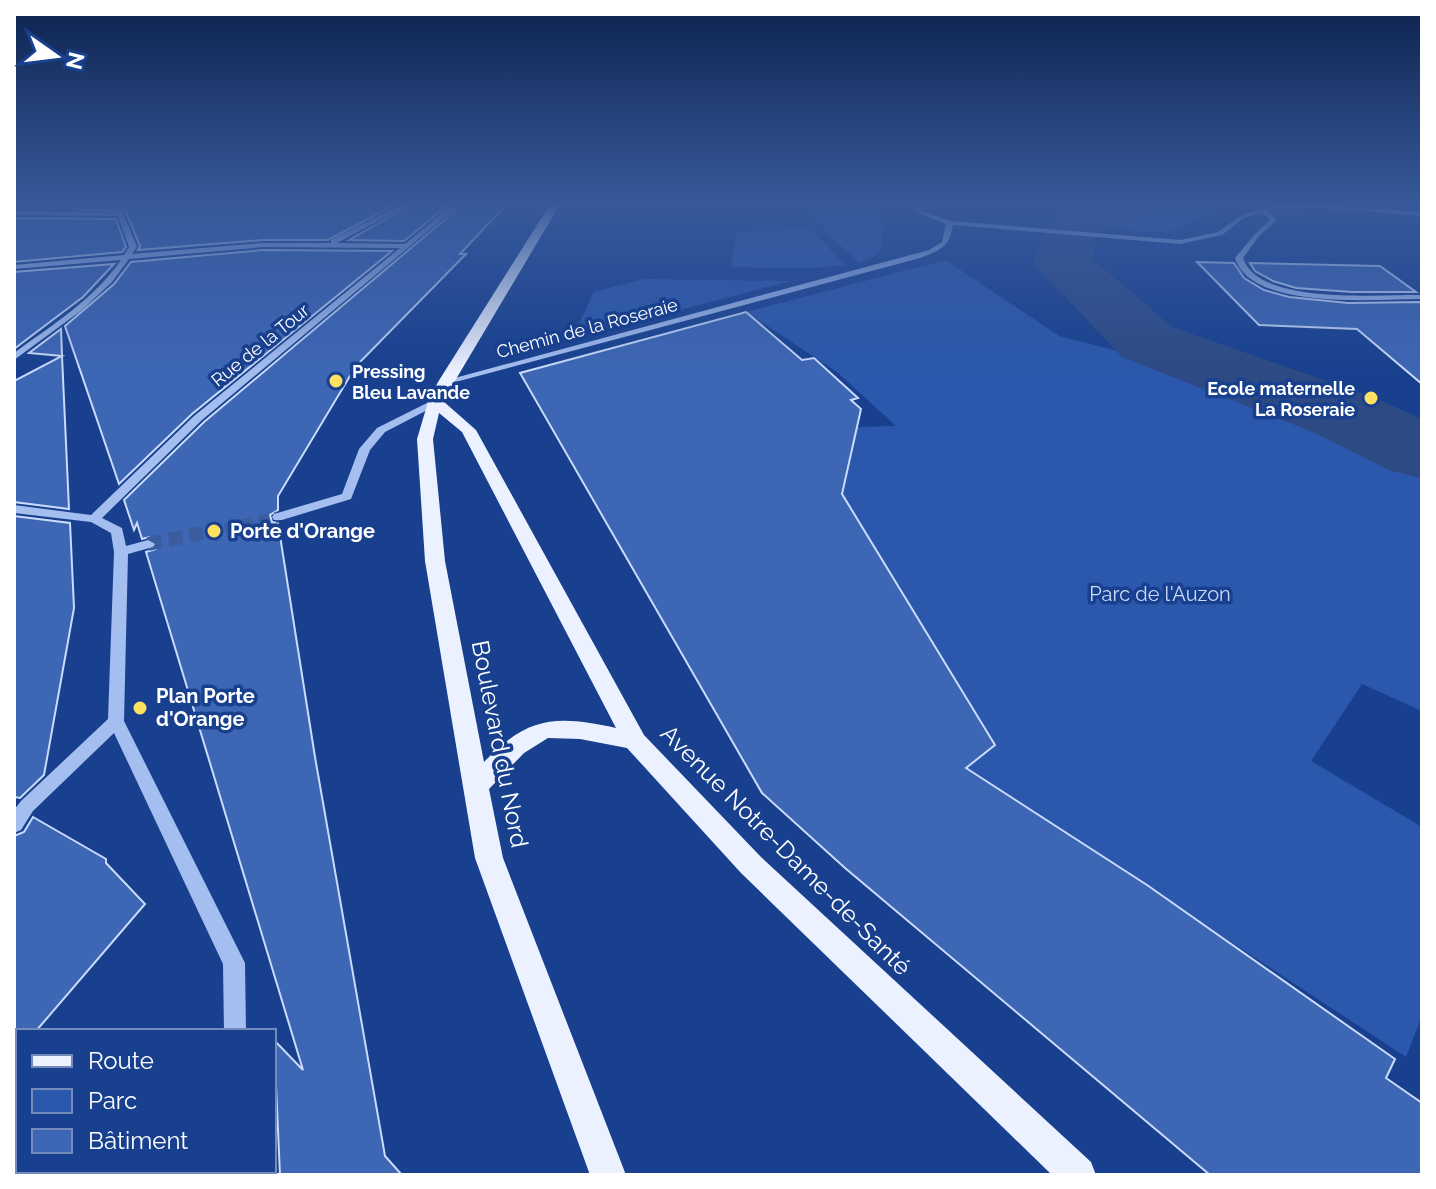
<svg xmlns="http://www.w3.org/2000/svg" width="1436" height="1189" font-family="Raleway,sans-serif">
  <rect width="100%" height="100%" fill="#18408e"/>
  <g fill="#2b58ac">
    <polygon points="807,206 879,206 883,242 879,254 859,263 827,232"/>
    <polygon points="1142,206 1218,206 1179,230 1151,232 1084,226"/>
    <polygon points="810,229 845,265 813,268 731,267 737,232"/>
    <polygon points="946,260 1059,336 1168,364 1422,458 1422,711 1362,684 1311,761 1422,827 1422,1016 1406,1057 966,768 995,744 842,494 857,427 896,426 837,372 746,312"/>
    <polygon points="644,279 791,281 572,338 594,292"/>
  </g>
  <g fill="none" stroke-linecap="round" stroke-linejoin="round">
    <path fill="#2d4a84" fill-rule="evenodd" d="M1075 206H1151L1144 217 1097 233 1093 259 1172 327 1373 397 1422 419V478L1391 471 1315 433 1122 357 1033 263C1044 230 1040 217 1075 206Z"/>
  </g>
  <g fill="#3d66b4" stroke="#cadbfb" stroke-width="2">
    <polygon points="79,206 393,206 328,240 263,240 138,250 140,246 126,212 72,209"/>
    <polygon points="409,206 447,206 404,241 349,240"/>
    <polygon points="461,206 505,206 460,254 466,254 356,366 278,496 278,510 270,515 272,522 278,523 315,757 385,1156 402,1175 280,1175 274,1040 303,1070 146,552 156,549 158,543 149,537 142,539 137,523 134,530 124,500 204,422"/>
    <polygon points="14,218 116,219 126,247 122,252 14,262"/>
    <polygon points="263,250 392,251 192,414 119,484 65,326 114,284 131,262"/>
    <polygon points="1197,262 1234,263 1244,278 1264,290 1289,297 1348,303 1422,302 1422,384 1357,329 1259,325"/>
    <polygon points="1250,263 1380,266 1416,292 1352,292 1296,288 1273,281 1255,271"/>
    <polygon points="114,264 83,297 14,349 14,272"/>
    <polygon points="746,312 802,360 814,358 858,398 851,400 861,409 842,494 995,745 966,768 1147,885 1395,1059 1386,1078 1422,1103 1422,1175 1210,1175 845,868 762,793 520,373"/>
    <polygon points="61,329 62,356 69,509 14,502 14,381 62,356 29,353"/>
    <polygon points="14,516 70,523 74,608 44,775 20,798 14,797"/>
    <polygon points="33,817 106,859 106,863 145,904 36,1031 18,1031 18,1052 14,1056 14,836 24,832"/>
  </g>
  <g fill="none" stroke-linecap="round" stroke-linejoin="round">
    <polyline stroke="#3b5d9f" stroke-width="11" stroke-dasharray="11 6" stroke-linecap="butt" points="192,535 278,517"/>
    <polyline stroke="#3b5d9f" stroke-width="14" stroke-dasharray="14 7" stroke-linecap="butt" points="148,544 202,533"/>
    <g fill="#a4beef" fill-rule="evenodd">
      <path d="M399 206H406L337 243 405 244 451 206H458L202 420 102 518 122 528 126 546 148 540 155 544 153 547 128 554 124 721 245 963 246 1031H224L223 964 114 733 33 811 21 830 14 833V810L21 801 108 719 114 552 111 533 91 522 14 513V505L91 515 194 416 400 248 263 247 129 259 112 282 82 310 14 360V353C52 325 94 299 121 260L14 269V265L124 255 129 247 118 216 14 215V211L123 213 137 247 132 254 263 243H331V240Z"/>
      <path d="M915 206H921L922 211 951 221 1180 240 1218 232 1240 216 1270 206H1342L1422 212V216L1322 208 1273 209 1267 211 1273 215 1276 221 1259 236 1243 258C1258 306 1382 294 1422 295V299C1378 299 1251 311 1235 258L1255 234 1269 221 1268 217 1261 213 1244 218 1222 235 1180 244 953 225C950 247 939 251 920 258L448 384 440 382 929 250 942 242 946 224 917 213Z"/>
      <polygon points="435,399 439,400 439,404 385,432 370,450 351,499 282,520 274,520 272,517 274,514 342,494 359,449 377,428"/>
      <rect x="225" y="1171" width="26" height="4"/>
    </g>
    <path fill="#ecf1ff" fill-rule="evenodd" d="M549 206H559L443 401 476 430 644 735 761 857 1091 1162 1096 1175H1052L741 873 627 748 580 739 548 738 524 753 489 789 503 858 626 1175H590L475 858 425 561 417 439 428 402 438 382ZM439 413 462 432 616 728C556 715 528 716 484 762L445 561 433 439Z"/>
  </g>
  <linearGradient id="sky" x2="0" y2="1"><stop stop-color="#0d234e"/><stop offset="0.55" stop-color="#37599b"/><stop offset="1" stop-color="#37599b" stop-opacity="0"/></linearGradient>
  <rect width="1436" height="372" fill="url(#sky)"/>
  <g fill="#ffe162" stroke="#18408e" stroke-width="3">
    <circle cx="336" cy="381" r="8"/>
    <circle cx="1371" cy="398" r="8"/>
    <circle cx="214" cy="531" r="8"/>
    <circle cx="140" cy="708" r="8"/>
  </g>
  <g text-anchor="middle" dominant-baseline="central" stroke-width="7" stroke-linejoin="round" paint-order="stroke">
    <g font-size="18" fill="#fff" stroke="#18408e">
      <text transform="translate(587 328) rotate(-15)">Chemin de la Roseraie</text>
      <text transform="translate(260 345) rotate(-39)">Rue de la Tour</text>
    </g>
    <g font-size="18" font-weight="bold" fill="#fff" stroke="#18408e" text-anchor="start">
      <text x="352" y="371">Pressing<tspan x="352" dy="21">Bleu Lavande</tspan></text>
      <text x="1355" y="388" text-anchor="end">Ecole maternelle<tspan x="1355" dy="21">La Roseraie</tspan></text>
    </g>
    <g font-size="20" font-weight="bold" fill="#fff" stroke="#18408e" text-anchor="start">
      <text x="230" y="531">Porte d'Orange</text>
      <text x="156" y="696">Plan Porte<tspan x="156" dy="23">d'Orange</tspan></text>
    </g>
    <g font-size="20" fill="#cadbfb" stroke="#18408e">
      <text x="1160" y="594">Parc de l'Auzon</text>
    </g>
    <g font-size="24" fill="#fff" stroke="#18408e">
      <text transform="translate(500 744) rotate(79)">Boulevard du Nord</text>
      <text transform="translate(786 850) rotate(45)">Avenue Notre-Dame-de-Santé</text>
    </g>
  </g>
  <rect width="1436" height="1189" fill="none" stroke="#ffffff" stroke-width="32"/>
  <rect x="16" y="1029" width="260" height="144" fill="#18408e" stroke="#748cbb" stroke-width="2"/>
  <rect x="32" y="1055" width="40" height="12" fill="#ecf1ff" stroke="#748cbb" stroke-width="2"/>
  <text x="88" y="1069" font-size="24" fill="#ffffff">Route</text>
  <rect x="32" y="1089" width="40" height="24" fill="#2b58ac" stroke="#748cbb" stroke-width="2"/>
  <text x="88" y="1109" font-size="24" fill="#ffffff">Parc</text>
  <rect x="32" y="1129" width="40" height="24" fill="#3d66b4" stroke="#748cbb" stroke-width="2"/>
  <text x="88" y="1149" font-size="24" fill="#ffffff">Bâtiment</text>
  <g transform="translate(56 56) rotate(104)" stroke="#18408e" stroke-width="6" paint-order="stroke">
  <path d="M0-6L14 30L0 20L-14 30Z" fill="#ffffff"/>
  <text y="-12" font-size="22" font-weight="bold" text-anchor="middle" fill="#ffffff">N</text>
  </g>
</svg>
